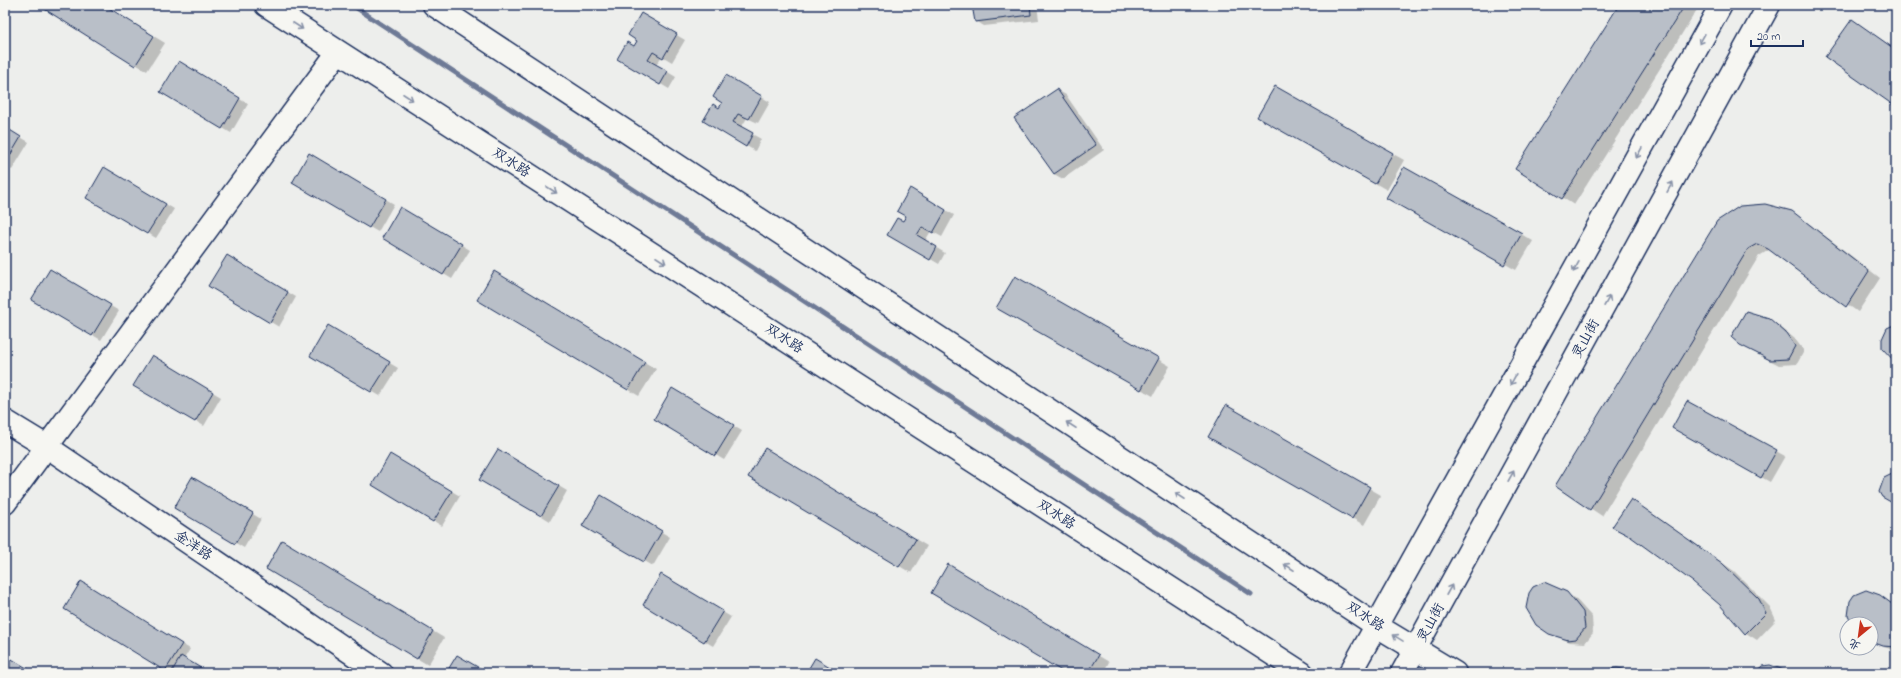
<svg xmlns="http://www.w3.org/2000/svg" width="1901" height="678" font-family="'Indie Flower','LXGW WenKai TC',sans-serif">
  <rect width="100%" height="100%" fill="#edeeec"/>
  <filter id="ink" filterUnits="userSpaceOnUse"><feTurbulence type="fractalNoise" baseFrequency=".025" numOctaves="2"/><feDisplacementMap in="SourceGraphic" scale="8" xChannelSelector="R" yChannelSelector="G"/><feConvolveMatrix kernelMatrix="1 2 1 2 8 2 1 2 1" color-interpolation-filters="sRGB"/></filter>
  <g filter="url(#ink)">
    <g fill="#0003">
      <polygon points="40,5 103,5 165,43 147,71"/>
      <polygon points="973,5 1037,5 1039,20 984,26 976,21"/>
      <polygon points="1620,5 1700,5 1574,205 1516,169"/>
      <polygon points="641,14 685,40 672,62 662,56 656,65 676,77 669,89 619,59 634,47 638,40"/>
      <polygon points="1853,20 1896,50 1896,106"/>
      <polygon points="179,63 248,104 231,133 162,92"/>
      <polygon points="727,76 770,102 758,123 747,118 741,128 761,139 755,151 704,121 719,109 723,102"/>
      <polygon points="1275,88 1404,160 1387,190 1258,117"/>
      <polygon points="1057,90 1066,95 1104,150 1063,179 1054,174"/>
      <polygon points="5,128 29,142 12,170 5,166"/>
      <polygon points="310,155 394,204 378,232 293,183"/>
      <polygon points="105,168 174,209 156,238 88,197"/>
      <polygon points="1404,168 1533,241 1516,270 1388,198"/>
      <polygon points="911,190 954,215 942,237 931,231 925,241 945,253 939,264 888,234 903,223 907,216"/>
      <polygon points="401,209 470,250 452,279 383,238"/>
      <polygon points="1792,212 1803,219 1880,278 1858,312 1774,252 1769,250 1759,256 1602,516 1557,486 1718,222"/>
      <polygon points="227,256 296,297 279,327 210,286"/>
      <polygon points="50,270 119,311 101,340 32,299"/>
      <polygon points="494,273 656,369 639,396 478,299"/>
      <polygon points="1015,277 1170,366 1153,396 998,308"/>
      <polygon points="1769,319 1778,325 1795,339 1804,351 1797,364 1779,365 1750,350"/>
      <polygon points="329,327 398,368 380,396 312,356"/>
      <polygon points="152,356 221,397 204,426 135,386"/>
      <polygon points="673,390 742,431 724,460 656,419"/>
      <polygon points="1687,402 1785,456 1770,482 1673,428"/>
      <polygon points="1226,406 1381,495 1364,525 1209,436"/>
      <polygon points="498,450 567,491 550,521 481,479"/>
      <polygon points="391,455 460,496 442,526 373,485"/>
      <polygon points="776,456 927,546 911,573 749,476"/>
      <polygon points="193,478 261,519 244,548 175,507"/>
      <polygon points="601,496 670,537 653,566 584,525"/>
      <polygon points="1632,500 1734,571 1770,607 1776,620 1757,640 1746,633"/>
      <polygon points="294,548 444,638 428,665 267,569"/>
      <polygon points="959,572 1109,662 1103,673 1067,673"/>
      <polygon points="662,576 731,617 713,646 644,605"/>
      <polygon points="1544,584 1575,598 1592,617 1593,633 1585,643 1570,642 1553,635 1530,593 1538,585"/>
      <polygon points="90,588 190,649 184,659 208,673 170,673 66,609"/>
      <polygon points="1855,595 1880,596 1896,605 1896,651 1881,646 1871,641 1871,624 1853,624 1849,616 1849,610"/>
    </g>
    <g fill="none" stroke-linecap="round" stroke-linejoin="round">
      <polyline stroke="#6e7a96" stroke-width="5" points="352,5 1251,594"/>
    </g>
    <g fill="#b9bfc8" stroke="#1b2f5e">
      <polygon points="38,5 104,5 154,36 135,66"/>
      <polygon points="972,5 1030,5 1031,15 975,22"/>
      <polygon points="1619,5 1685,5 1562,199 1515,169"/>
      <polygon points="641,13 677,34 663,58 653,52 648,60 668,71 660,85 617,59 627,42 634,46 637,41 628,35"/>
      <polygon points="1852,19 1896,50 1896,107 1825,57"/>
      <polygon points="179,61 240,98 222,129 160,92"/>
      <polygon points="726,75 762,96 749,119 738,114 733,122 753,133 746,147 703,121 713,104 719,108 722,103 713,97"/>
      <polygon points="1275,86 1393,153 1375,184 1257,117"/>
      <polygon points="1057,89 1096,145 1054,174 1014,118"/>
      <polygon points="5,127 21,137 5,164"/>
      <polygon points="309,153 386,199 369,228 292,183"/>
      <polygon points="104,167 166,204 147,234 86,198"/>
      <polygon points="1404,167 1522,233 1504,265 1386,198"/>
      <polygon points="910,188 946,210 933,233 922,227 917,235 937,247 930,260 887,235 897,218 903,221 906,216 897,211"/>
      <polygon points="1765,204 1792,211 1869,271 1846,307 1768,249 1757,244 1748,249 1590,510 1555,486 1717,221 1740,206"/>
      <polygon points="400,207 462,244 443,275 382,238"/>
      <polygon points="227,255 288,292 270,323 208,286"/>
      <polygon points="50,269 111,305 92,336 31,300"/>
      <polygon points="494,271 645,362 628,390 477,300"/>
      <polygon points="1015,276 1159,358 1141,390 996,308"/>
      <polygon points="1746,311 1769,318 1786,333 1795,346 1788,359 1770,360 1740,345 1731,337"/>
      <polygon points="1896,324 1896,363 1882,348 1882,339 1887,328"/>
      <polygon points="328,325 390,362 371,392 310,356"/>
      <polygon points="152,355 213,392 195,422 133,386"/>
      <polygon points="672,388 734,425 715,456 654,419"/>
      <polygon points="1687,401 1777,450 1761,478 1672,428"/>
      <polygon points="1226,405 1370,487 1352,519 1208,437"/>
      <polygon points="765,448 916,539 899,567 748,477"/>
      <polygon points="498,449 559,486 541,516 479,480"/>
      <polygon points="390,454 452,491 433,522 372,485"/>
      <polygon points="1896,472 1896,505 1882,497 1879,492 1884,478"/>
      <polygon points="192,477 253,513 235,544 174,508"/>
      <polygon points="601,495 662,531 644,562 582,526"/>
      <polygon points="1631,499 1722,563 1759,599 1766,613 1745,634 1720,605 1693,582 1631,537 1612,527"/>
      <polygon points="282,540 433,631 417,659 266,569"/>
      <polygon points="948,564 1099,655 1088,673 1065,673 931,593"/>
      <polygon points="661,574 723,611 704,642 643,605"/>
      <polygon points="81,581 182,644 165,671 64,609"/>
      <polygon points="1544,582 1567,592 1583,612 1585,628 1576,639 1568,640 1549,634 1536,625 1526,608 1529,593 1533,587"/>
      <polygon points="1866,590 1880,595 1896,607 1896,647 1882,646 1871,642 1871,624 1852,624 1848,616 1850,601 1854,595"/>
      <polygon points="5,655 35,673 5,673"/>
      <polygon points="457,655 488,673 446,673"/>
      <polygon points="181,656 209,673 171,673"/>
      <polygon points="815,658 840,673 806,673"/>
      <polygon points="1770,665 1784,670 1790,673 1755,673 1763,666"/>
      <polygon points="1617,668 1623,669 1632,673 1605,673 1610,669"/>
    </g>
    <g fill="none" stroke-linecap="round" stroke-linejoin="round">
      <g stroke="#1b2f5e" stroke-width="25">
        <g id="minor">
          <polyline points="5,421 46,446 381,673"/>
          <polyline points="5,503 338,52"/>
        </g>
      </g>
      <g stroke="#1b2f5e" stroke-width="25">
        <g id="major">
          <polyline points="266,5 1302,673"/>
          <polyline points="434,5 1377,626 1455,673"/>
          <polyline points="1350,673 1721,5"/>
          <polyline points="1402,673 1769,5"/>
        </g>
      </g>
      <use href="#minor" stroke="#f6f6f2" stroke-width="22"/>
      <use href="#major" stroke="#f6f6f2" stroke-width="22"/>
    </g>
    <defs><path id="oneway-shaft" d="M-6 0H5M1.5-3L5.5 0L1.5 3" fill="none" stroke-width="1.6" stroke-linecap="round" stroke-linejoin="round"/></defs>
    <g stroke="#8892a8">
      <use href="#oneway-shaft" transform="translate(298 26) rotate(33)"/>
      <use href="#oneway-shaft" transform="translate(1702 39) rotate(119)"/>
      <use href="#oneway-shaft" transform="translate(408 97) rotate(33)"/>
      <use href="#oneway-shaft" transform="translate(1639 153) rotate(119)"/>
      <use href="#oneway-shaft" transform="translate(1670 187) rotate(-61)"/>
      <use href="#oneway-shaft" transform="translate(552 190) rotate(33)"/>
      <use href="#oneway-shaft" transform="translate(661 260) rotate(33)"/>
      <use href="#oneway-shaft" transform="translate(1576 267) rotate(119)"/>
      <use href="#oneway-shaft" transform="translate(1607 301) rotate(-61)"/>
      <use href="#oneway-shaft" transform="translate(1513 380) rotate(119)"/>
      <use href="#oneway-shaft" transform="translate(1071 425) rotate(-147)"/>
      <use href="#oneway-shaft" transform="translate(1511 476) rotate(-61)"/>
      <use href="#oneway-shaft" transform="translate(1180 496) rotate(-147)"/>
      <use href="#oneway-shaft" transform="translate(1289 567) rotate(-147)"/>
      <use href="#oneway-shaft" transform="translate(1449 590) rotate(-61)"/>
      <use href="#oneway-shaft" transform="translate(1398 638) rotate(-148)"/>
    </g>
  </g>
  <g text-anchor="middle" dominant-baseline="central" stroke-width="4" stroke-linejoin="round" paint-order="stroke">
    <g font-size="14" fill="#1b2f5e" stroke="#f6f6f2">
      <text transform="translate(511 163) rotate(33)">双水路</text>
      <text transform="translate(784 339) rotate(33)">双水路</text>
      <text transform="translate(1586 339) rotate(-61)">灵山街</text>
      <text transform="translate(1056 515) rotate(33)">双水路</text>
      <text transform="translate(193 546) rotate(34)">金洋路</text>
      <text transform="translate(1365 617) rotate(33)">双水路</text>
      <text transform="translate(1431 623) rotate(-61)">灵山街</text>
    </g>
  </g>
  <rect width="1901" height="678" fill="none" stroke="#f6f6f2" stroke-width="20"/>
  <rect x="10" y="10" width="1881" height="658" fill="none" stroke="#1b2f5e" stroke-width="1.5" filter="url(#ink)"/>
  <g transform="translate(1859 636) rotate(209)"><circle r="19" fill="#f6f6f2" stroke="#9ea6b7"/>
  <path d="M0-3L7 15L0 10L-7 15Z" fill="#c8321e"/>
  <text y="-6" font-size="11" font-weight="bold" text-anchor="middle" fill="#1b2f5e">北</text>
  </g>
  <path d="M1751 40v6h52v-6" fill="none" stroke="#1b2f5e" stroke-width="2"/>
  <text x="1757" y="40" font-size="12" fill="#1b2f5e" stroke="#f6f6f2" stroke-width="3" paint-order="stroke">20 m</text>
</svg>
